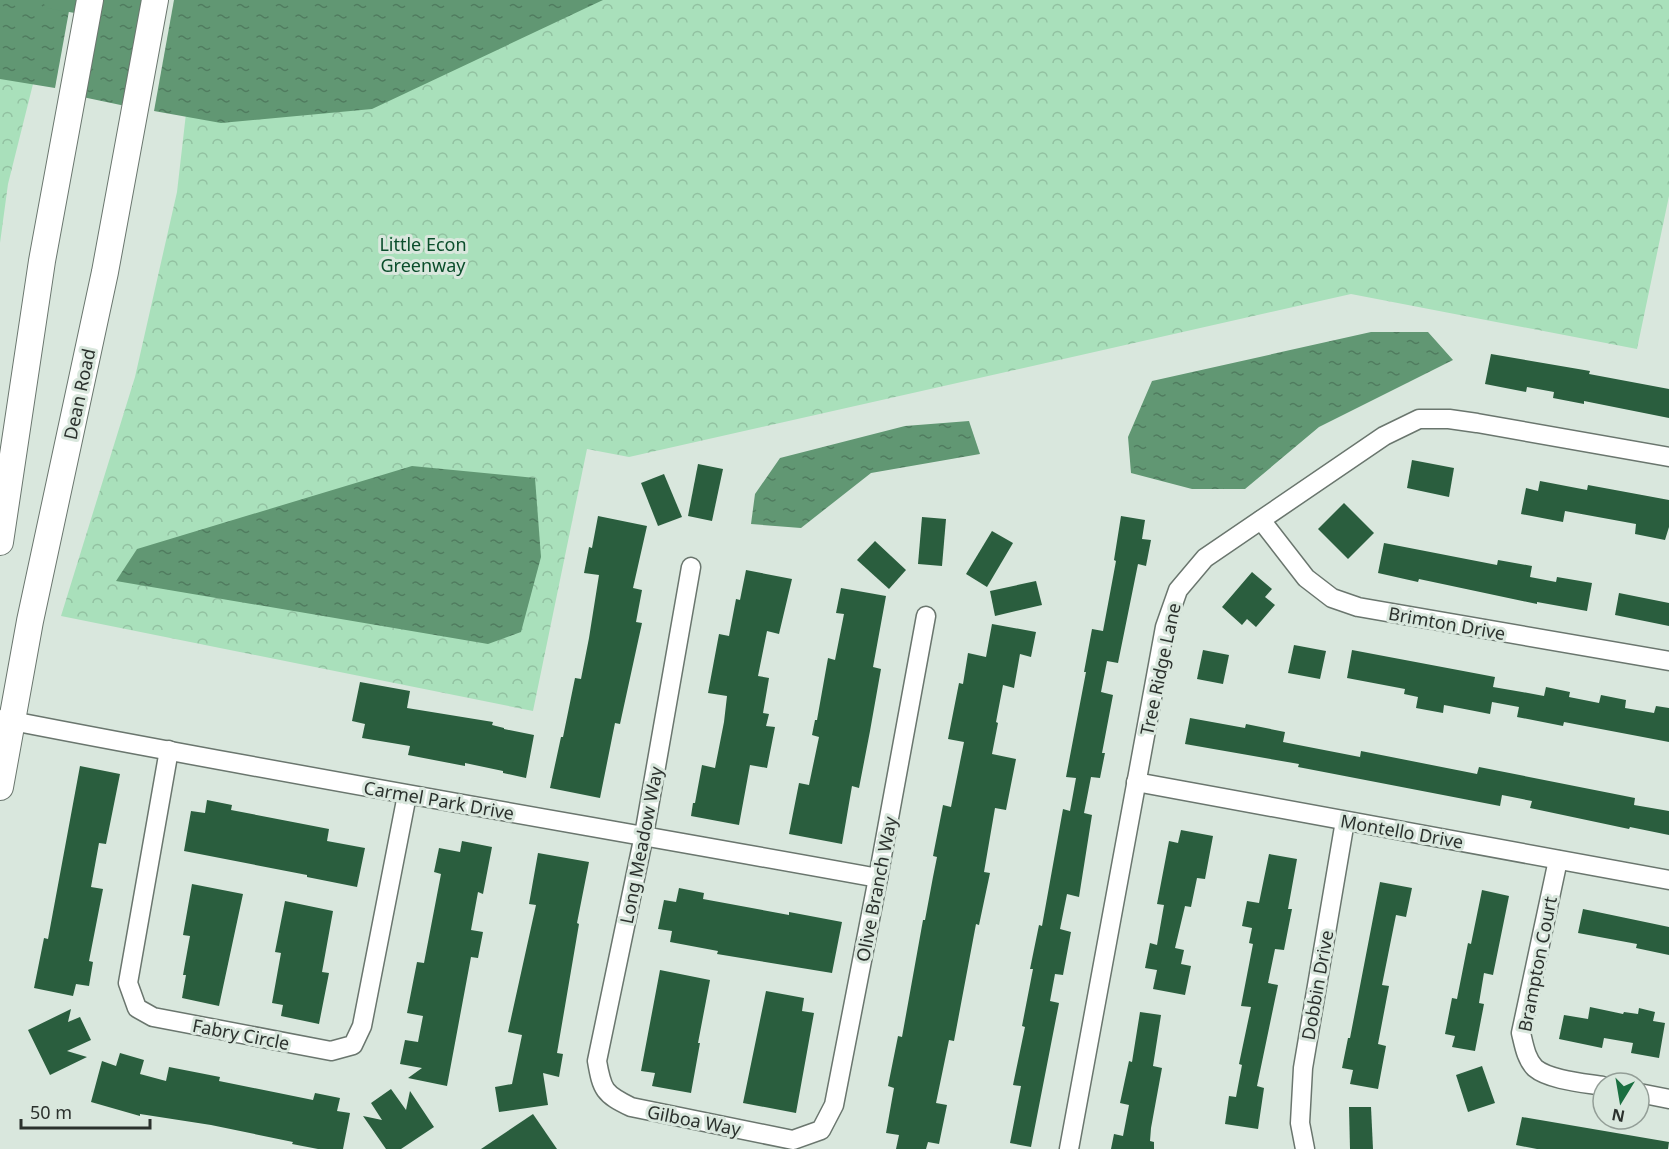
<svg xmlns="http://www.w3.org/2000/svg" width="1669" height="1149" font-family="'Noto Sans',sans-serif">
  <defs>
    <pattern id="forest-crowns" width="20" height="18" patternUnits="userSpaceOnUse" patternTransform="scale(1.5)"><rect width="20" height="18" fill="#a9e0bb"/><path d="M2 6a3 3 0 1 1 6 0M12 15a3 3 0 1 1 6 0" fill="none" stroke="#92c1a1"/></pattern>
    <pattern id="water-ripples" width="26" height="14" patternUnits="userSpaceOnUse" patternTransform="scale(1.5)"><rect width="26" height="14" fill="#619773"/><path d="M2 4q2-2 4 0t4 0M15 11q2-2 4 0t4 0" fill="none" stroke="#507c5f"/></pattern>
  </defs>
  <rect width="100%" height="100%" fill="#d9e7dd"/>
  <g fill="url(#forest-crowns)">
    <polygon points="0,0 54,0 8,184 0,243"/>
    <polygon points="199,0 1669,0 1669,196 1637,349 1351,294 629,457 587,449 533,711 61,616 135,377 177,192"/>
  </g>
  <g fill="url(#water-ripples)">
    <polygon points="0,0 71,0 55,88 0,79"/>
    <polygon points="90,0 155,0 135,108 73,95"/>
    <polygon points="174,0 603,0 372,109 221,123 154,111"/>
    <polygon points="1371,332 1428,332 1453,360 1319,427 1245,489 1192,489 1131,473 1128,437 1152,381"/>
    <polygon points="969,421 980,454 871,473 801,528 751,524 755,494 780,458 905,426"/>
    <polygon points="412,466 535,478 541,557 521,632 488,644 116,581 137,549"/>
  </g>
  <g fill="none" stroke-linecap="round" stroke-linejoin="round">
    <polyline stroke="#619773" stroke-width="18" points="52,0 98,8"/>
  </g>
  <g fill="#2a5e3e">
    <polygon points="1491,354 1590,371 1589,374 1669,389 1669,418 1584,401 1584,404 1553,398 1554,392 1527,387 1526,392 1485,384"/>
    <polygon points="1412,460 1454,468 1449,497 1407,488"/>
    <polygon points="698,464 723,469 712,521 688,516"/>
    <polygon points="664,474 682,517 658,526 641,483"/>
    <polygon points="1540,481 1587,490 1588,485 1669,500 1669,527 1665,540 1635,534 1636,524 1565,511 1563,522 1521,514 1526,488 1538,491"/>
    <polygon points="1344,503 1374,533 1348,559 1318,529"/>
    <polygon points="598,516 647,526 633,588 642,590 636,622 642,623 620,724 615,723 600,798 550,788 561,737 563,737 575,678 581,679 589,638 599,575 584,573 589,547 592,548"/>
    <polygon points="1121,516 1145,520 1142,539 1151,540 1146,566 1138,564 1118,663 1107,661 1101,692 1113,695 1102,753 1105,753 1100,778 1091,777 1084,813 1092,815 1079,897 1067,894 1060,929 1071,932 1063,975 1055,974 1050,1001 1059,1003 1031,1147 1010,1143 1021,1086 1013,1085 1025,1027 1022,1026 1033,969 1030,969 1039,925 1042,926 1063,809 1070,811 1076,778 1066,777 1086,672 1084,672 1092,629 1103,631 1116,561 1114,560"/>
    <polygon points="922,517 946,519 942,566 918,564"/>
    <polygon points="992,531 1013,543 987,587 966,574"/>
    <polygon points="875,541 906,570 889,589 857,560"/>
    <polygon points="1384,543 1497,565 1498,560 1532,566 1530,577 1556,582 1557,577 1592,583 1587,611 1537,602 1537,604 1419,579 1418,582 1378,573"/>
    <polygon points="746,570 792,579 779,634 767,631 758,676 769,678 763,713 769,714 766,726 775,727 767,768 750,765 739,825 691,816 693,803 695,803 702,765 715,768 724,722 727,696 708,693 719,634 729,636 736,599 740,600"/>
    <polygon points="1252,572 1272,589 1265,597 1275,605 1256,627 1247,619 1242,625 1222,607"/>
    <polygon points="1036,581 1042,605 995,616 990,591"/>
    <polygon points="841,588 886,596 873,667 881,669 870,731 859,788 852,786 842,844 789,834 799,783 809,785 819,737 812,735 815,720 817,720 828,658 835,660 844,614 836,613"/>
    <polygon points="1619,593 1669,603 1669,626 1615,615"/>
    <polygon points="992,624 1036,632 1031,657 1020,654 1014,688 1003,685 996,722 998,723 992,754 1016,759 1006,810 995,808 984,872 990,873 979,925 976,924 954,1041 949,1040 936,1103 947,1105 939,1144 928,1142 926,1149 896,1149 899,1135 886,1133 894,1088 888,1086 898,1036 902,1037 923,920 925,920 933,877 937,857 933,856 943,805 951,807 964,742 948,739 959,683 963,684 968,653 986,657"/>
    <polygon points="1294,645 1326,651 1320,679 1288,673"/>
    <polygon points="1203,650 1229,655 1223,684 1197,679"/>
    <polygon points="1352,650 1495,677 1493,687 1522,692 1544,696 1546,687 1570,692 1569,697 1599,703 1601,695 1626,700 1625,708 1654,713 1656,706 1669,708 1669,742 1564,722 1563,726 1517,717 1519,707 1492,702 1490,714 1444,705 1443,713 1416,708 1418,697 1404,694 1405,689 1347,678"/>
    <polygon points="360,682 410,691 407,708 493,722 492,725 504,728 504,729 534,735 526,778 503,773 503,771 465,763 465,766 408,755 410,746 362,738 365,724 352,721"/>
    <polygon points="1190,718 1245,728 1246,724 1285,732 1283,742 1360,757 1361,751 1477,774 1479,767 1635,798 1634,805 1669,811 1669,835 1630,827 1629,829 1530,808 1532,801 1502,795 1500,806 1298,767 1299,764 1185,744"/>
    <polygon points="80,766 120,774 106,844 99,843 91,887 103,889 89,961 93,962 89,986 76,984 73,996 34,988 44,938 48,939"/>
    <polygon points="207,800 232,805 231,810 329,829 327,841 365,848 357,887 307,877 307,875 184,851 191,811 205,813"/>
    <polygon points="1181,830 1213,836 1205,879 1197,878 1191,907 1185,906 1175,948 1184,950 1181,964 1191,966 1185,995 1153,989 1157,970 1145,968 1150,943 1157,945 1164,905 1157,904 1169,841 1178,843"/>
    <polygon points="462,841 492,847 483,894 478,892 471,930 483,932 478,958 471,957 447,1086 408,1078 422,1068 400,1064 405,1040 418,1042 423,1016 407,1013 417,962 424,963 441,874 434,872 439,848 460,852"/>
    <polygon points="538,853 589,862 577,923 579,924 557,1053 563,1054 559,1077 543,1073 548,1105 499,1112 495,1087 512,1084 522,1035 508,1032 536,905 529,904"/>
    <polygon points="1269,854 1297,859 1288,909 1292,909 1284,950 1275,949 1268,983 1278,985 1257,1086 1264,1088 1258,1129 1225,1124 1229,1096 1236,1097 1242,1065 1239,1064 1251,1007 1241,1006 1253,944 1249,943 1252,928 1242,926 1247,901 1259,903"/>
    <polygon points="1380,882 1412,888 1406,917 1396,915 1382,985 1389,986 1378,1044 1386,1046 1378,1089 1350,1084 1353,1070 1342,1068 1348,1038 1350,1038"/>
    <polygon points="192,884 243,894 219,1006 182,998 186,975 183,975 190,936 183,935"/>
    <polygon points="679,888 704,893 703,899 789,915 789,912 842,922 832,973 717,954 718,951 670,942 672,931 658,929 664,900 676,902"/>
    <polygon points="1482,890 1509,896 1493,975 1484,973 1479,1003 1484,1004 1475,1051 1452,1047 1455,1036 1445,1034 1452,998 1457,999 1468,943 1471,944"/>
    <polygon points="285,901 333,911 322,972 329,973 319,1024 281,1016 283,1005 272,1003 281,953 275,952"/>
    <polygon points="1583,909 1669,927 1669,955 1636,948 1637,944 1578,933"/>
    <polygon points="660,970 710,980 698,1043 700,1043 691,1093 652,1086 655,1073 641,1071"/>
    <polygon points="766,991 804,998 802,1011 814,1013 796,1113 743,1103"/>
    <polygon points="1590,1007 1623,1014 1624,1012 1638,1014 1639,1008 1655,1012 1653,1021 1665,1023 1659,1058 1631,1053 1633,1043 1604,1038 1602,1048 1559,1039 1564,1015 1588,1019"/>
    <polygon points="71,1009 68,1022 80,1017 91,1040 67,1051 87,1057 50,1075 28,1030"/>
    <polygon points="1140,1012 1161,1015 1153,1066 1162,1068 1151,1128 1150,1141 1154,1142 1154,1149 1111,1149 1114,1134 1123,1136 1129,1105 1120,1103 1129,1061 1132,1062"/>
    <polygon points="120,1053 144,1060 140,1074 166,1081 169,1067 220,1077 219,1081 313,1100 315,1093 340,1098 337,1111 350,1113 343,1149 318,1149 292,1144 293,1142 211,1125 140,1114 140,1116 91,1102 102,1061 116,1066"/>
    <polygon points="1482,1066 1495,1103 1468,1112 1456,1075"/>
    <polygon points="391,1089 406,1110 410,1091 434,1127 401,1149 386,1149 363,1116 382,1120 371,1103"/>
    <polygon points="1349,1107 1371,1107 1373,1149 1350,1149"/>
    <polygon points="533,1114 557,1149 481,1149"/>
    <polygon points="1522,1117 1669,1142 1668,1149 1537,1149 1516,1145"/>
  </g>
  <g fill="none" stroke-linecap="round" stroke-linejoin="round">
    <g stroke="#6a766e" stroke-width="21">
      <g id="minor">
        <polyline points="1261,520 1306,578 1332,598 1358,607 1669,661"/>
        <path d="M691 567 644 835 597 1061C602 1090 604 1094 631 1107L793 1140 821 1130 834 1105 878 878 926 616"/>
        <path d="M2 719C293 776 586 825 878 878"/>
        <polyline points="169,750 128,983 137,1008 153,1017 331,1051 353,1045 362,1026 407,795"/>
        <polyline points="1136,782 1669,880"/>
        <path d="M1558 860 1521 1033C1524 1045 1526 1059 1535 1068 1549 1080 1585 1083 1603 1086"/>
        <polyline points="1639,1093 1669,1099"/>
        <polyline points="1069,1149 1165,627 1178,590 1205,558 1384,436 1419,419 1449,419 1477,423 1669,457"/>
        <polyline points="1305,1149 1300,1123 1303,1068 1345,821"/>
      </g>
    </g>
    <g stroke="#6a766e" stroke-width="28">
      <g id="secondary">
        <polyline points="0,542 42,261 90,0"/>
        <polyline points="0,787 30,621 105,272 155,0"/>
      </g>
    </g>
    <use href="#minor" stroke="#fff" stroke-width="18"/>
    <use href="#secondary" stroke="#fff" stroke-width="26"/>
  </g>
  <g text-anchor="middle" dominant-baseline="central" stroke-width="6" stroke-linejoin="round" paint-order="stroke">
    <g font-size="18" fill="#0a4d2b" stroke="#d9e7dd">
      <text x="423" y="244">Little Econ<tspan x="423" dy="21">Greenway</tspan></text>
    </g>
    <g font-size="18" fill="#2b312d" stroke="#d9e7dd">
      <text transform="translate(79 394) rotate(-78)">Dean Road</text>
      <text transform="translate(1447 623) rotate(10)">Brimton Drive</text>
      <text transform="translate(1160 669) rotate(-78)">Tree Ridge Lane</text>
      <text transform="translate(439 800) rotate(10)">Carmel Park Drive</text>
      <text transform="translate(1402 831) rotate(10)">Montello Drive</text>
      <text transform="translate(641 845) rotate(-79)">Long Meadow Way</text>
      <text transform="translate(876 889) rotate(-79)">Olive Branch Way</text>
      <text transform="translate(1537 964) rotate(-79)">Brampton Court</text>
      <text transform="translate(1317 985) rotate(-80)">Dobbin Drive</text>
      <text transform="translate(241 1034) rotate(11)">Fabry Circle</text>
      <text transform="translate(694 1120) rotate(11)">Gilboa Way</text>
    </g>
  </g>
  <g transform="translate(1621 1101) rotate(191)"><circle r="28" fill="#d9e7dd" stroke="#939e97" stroke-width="1.5"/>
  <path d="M0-4.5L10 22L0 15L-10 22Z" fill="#1a6f41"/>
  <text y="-9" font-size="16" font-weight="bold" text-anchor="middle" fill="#2b312d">N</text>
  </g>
  <path d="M21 1119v9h129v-9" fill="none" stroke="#2b312d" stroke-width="3"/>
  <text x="30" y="1119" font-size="18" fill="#2b312d" stroke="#d9e7dd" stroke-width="4.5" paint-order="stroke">50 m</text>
</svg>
